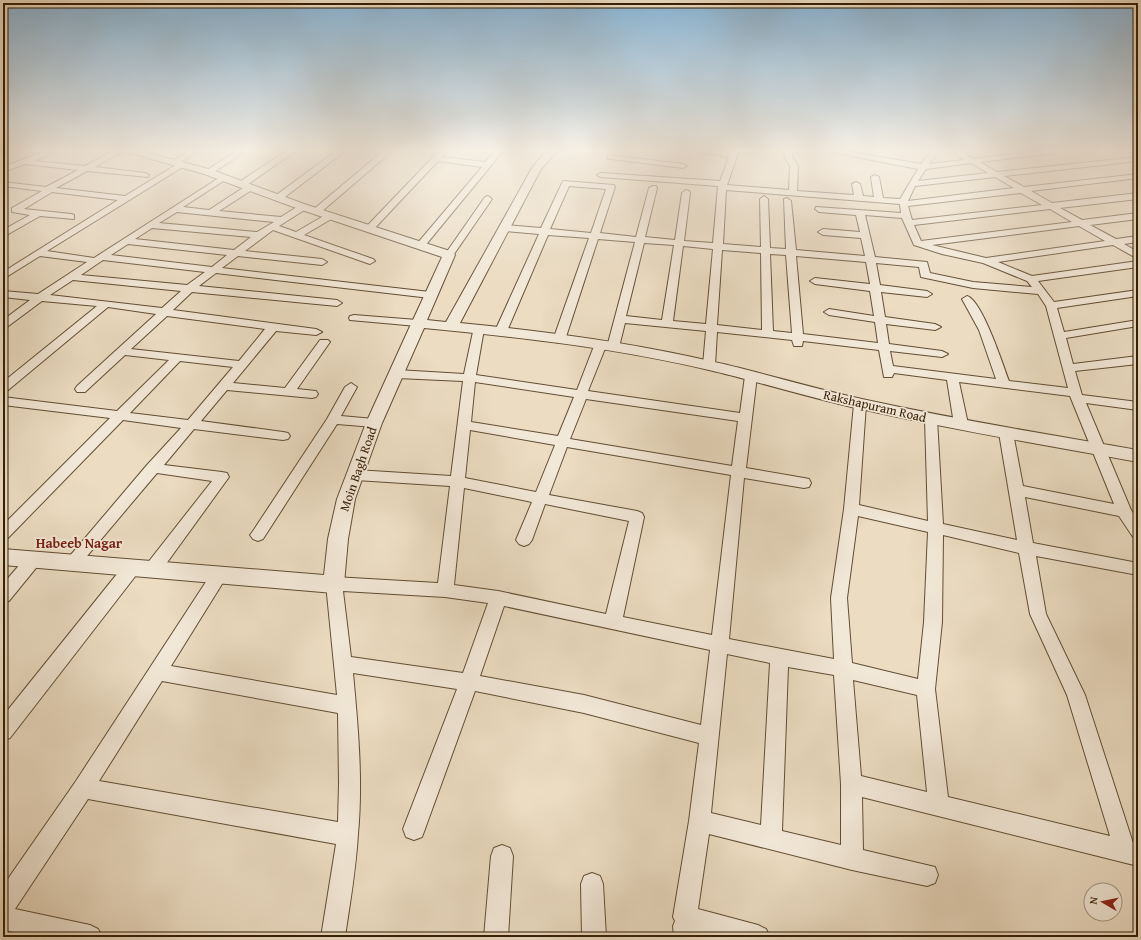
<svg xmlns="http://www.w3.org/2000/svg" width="1141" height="940" font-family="'Gentium Book Plus',serif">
  <rect width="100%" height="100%" fill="#ebdcc2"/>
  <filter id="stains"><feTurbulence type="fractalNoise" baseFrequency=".005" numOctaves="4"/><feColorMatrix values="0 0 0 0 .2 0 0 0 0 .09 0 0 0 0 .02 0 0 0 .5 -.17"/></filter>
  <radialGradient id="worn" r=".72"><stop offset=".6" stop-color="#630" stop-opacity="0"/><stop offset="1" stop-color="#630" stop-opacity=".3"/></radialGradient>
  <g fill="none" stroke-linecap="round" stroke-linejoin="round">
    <g stroke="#624e34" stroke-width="2">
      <g id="minor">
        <path d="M45 151H57L34 161 85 166 113 151H123L95 167 145 173 149 175 148 177 87 171 56 188 125 196 179 163 186 165 47 251 94 258 222 176 226 178 225 180 183 207 209 210 246 186H252V190L219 211 281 217 300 205H306V209L279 226 296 232 327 214H333V218L304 235 373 259 375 261 370 264 367 263 273 230 245 251 322 259 327 262 322 265 238 256 222 268 430 292 435 295 430 298 216 273 199 286 337 300 342 303 337 306 192 292 173 310 316 329 322 332 316 335 276 331 233 383 285 388 320 340H328L330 342 297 389 316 391 318 394 316 397 312 398 227 390 201 421 283 432 288 433 290 436 288 439 283 440 194 429 164 465 222 472 227 473 229 477 158 575 152 576 146 575 144 570 146 565 212 481 157 473 77 568 71 570 65 568 63 564 147 465 181 428 123 420 8 538 3 540V525L110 418 3 405V397L117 411 169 360 125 355 85 392H77L75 389 77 386 156 314 108 307 7 391 3 392V382L97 306 42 301 7 327 3 328V320L30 300 3 297V291L38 294 87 262 40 256 3 279V272L118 200 52 192 24 209 71 214 74 215V219L40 216 3 237V230L30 215 12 212V208L42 191 3 186V182L46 187 78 170 25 164 3 172V167ZM177 212 274 222 257 232 159 223ZM152 228 251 237 234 250 135 239ZM128 244 227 255 212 267 111 255ZM103 260 205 272 187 285 81 275ZM73 280 181 291 162 308 50 295ZM167 316 265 329 239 361 131 349ZM180 361 233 367 188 420 130 413Z"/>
        <polygon points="188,151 198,151 176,165 169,163"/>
        <polygon points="236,151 246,151 211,174 204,172"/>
        <polygon points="286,151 296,151 244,187 238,187 238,183"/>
        <polygon points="336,151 345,151 281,200 275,200 275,196"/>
        <polygon points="383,151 392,151 320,213 314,213 314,209"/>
        <polygon points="439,151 448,151 442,157 485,162 495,151 503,151 424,247 421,248 416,245 482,167 438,161 372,231 366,231 366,227"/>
        <path d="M694 151H739L727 185 789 190 790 166 784 156 785 151H793L792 156 798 166 797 191 854 195 852 184 856 182 860 184 863 196 874 197 871 177 875 175 879 177 883 198 900 199 918 169 826 151H845L921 164 931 151H939L929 164 964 160 952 151H962L973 159 1033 151H1059L1055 153 980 162 997 172 1138 157V161L1004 176 1024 187 1138 174V178L1031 191 1052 203 1138 193V199L1060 208 1082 220 1138 213V219L1090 225 1116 239 1138 236V242L1124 244 1138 252V259L1113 245 998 262 1032 276 1138 261V267L1038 281 1054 302 1138 290V296L1057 308 1064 332 1138 320V326L1066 338 1073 364 1138 356V364L1075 371 1082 395 1138 402V410L1086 403 1131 510 1138 521V539L1133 537 1119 516 1025 497 1033 543 1138 563V575L1036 556 1046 614 1085 695 1133 843 1138 844V866L862 797 863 850 935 867 938 875 935 883 927 886 852 870 709 834 698 909 758 925 766 929 770 937H715L697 932 698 937H674L673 926 675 921 673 917 689 821 699 743 584 713 475 691 425 829 422 837 414 840 406 837 403 829 457 689 353 673C358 726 363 781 358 834 356 869 350 903 345 937H321L336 844 88 799 15 909 90 925 98 929 102 937H37L3 930V886L76 781 213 571 219 570 225 571 227 576 171 666 337 695 326 584 328 579 334 577 438 583 450 486 356 480 351 478 349 475 351 472 356 470 451 476 463 381 397 378 391 374 397 370 464 374 474 327 478 326 484 329 476 375 577 390 594 346 600 343 606 346 588 391 740 413 745 376 751 372 755 373 757 376 746 468 804 478 809 479 811 483 809 487 804 488 744 478 729 639 834 659 831 598 844 509 854 404 856 401 860 400 866 404 859 505 928 521 925 419 926 416H936L937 419 943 524 1017 540 999 433 1001 430H1011L1013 433 1023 486 1114 504 1070 396 959 382 968 424 966 427H956L954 424 947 380 894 373 892 377H884L879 350 803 341 802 346H794L792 340 717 332 715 365 709 369 703 365 706 331 625 323 619 347 617 349H609L607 347 635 242 598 239 565 340 559 343 553 340 589 238 548 235 507 331 505 333H497L495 331 539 234 504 231 499 228 504 225 541 228 563 181 614 185 615 187 600 233 636 237 649 188 653 186H656L657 188 645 237 675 240 682 193 686 190 689 191 690 193 684 241 713 243 718 186 601 177 597 175 601 173 720 181 729 157ZM971 163 988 173 918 181 926 169ZM995 177 1014 188 908 201 915 186ZM569 186 606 189 591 233 550 229ZM726 190 900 204 901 213 816 207 815 209 819 212 856 215 860 232 823 229 818 232 823 235 861 238 865 256 796 250 791 201 787 198 784 199 786 249 770 248 768 199 764 196 760 199 761 247 723 244ZM1021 193 1042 205 912 220 908 206ZM1050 209 1072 222 921 241 914 225ZM865 215 902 218 914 245 942 254 983 263 1027 281 1032 287 973 282 930 273 927 262 875 257ZM1079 226 1105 241 986 258 932 245ZM644 243 674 245 662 320 626 316ZM683 246 713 249 706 324 673 321ZM722 250 761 253 762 330 717 325ZM770 254 786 255 792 333 773 331ZM796 256 866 262 870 284 815 278 810 281 815 284 870 291 874 316 829 309 824 312 829 315 875 322 878 343 803 334ZM876 263 919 267 921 277 973 288 1038 294 1046 306 1068 388 1009 381C1003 365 982 300 967 296L962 299 979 330 996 379 893 366 890 351 942 357 948 354 942 351 889 344 886 324 935 330 941 327 935 324 885 317 881 292 927 297 932 294 927 291 880 285ZM475 382 574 397 558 436 471 422ZM586 399 738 421 732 466 570 439ZM470 430 555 445 536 492 465 478ZM567 447 731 475 712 635 623 617 644 517 642 513 637 511 549 495ZM464 488 532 502 516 540 519 544 524 546 529 544 532 540 545 504 629 521 606 614 498 591 454 585ZM858 516 928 532 924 622 918 679 852 663 847 598ZM943 535 1019 553 1030 614 1067 695 1110 836 948 797 935 689 942 622ZM343 591 445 597 488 603 463 673 351 657ZM504 606 710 650 701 725 584 695 480 676ZM727 654 770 663 761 825 711 813ZM788 667 834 675 841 784V845L782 831ZM853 680 917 695 927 792 861 776ZM162 681 338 713 339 783 338 822 99 781Z"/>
        <polygon points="608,155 683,164 687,166 683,168 611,159 608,159"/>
        <polygon points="488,196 492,199 452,257 446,257 444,255 446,253 485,197"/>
        <polygon points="354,315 417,320 422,323 417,326 350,320 349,318 350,316"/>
        <polygon points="351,383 357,387 341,416 374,419 379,420 381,423 379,426 374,427 337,424 263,539 258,541 253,539 250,535 253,531 327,419 345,387"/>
        <polygon points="34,553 40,555 42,559 40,563 9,601 3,603 3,584 28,555"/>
        <polygon points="131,563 137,564 139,569 137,574 10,738 3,740 3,716 125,564"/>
        <polygon points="502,845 510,848 513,856 508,937 484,937 491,856 494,848"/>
        <polygon points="592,873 600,876 603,884 606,937 582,937 581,884 584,876"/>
      </g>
    </g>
    <g stroke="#624e34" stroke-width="2">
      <path id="tertiary" d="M124 151H141L212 170 307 205 453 252 455 255 427 320 446 322 532 168 546 151H557L541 169 460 323C543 331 628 342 710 361 761 372 811 388 862 399 953 419 1046 434 1138 450V462C1046 445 953 430 861 409 810 398 760 382 709 370 616 348 519 337 424 328L382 423 355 499 348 539 344 584 341 590 334 593 3 565V549L324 575 328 539 337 499 366 423 411 324 410 323 413 320 442 257 299 209 204 174Z"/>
    </g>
    <use href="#minor" fill="#f2e8d7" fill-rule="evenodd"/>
    <use href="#tertiary" fill="#f2e8d7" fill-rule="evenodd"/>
  </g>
  <linearGradient id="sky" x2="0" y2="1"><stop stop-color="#8ab6d7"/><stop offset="0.53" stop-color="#f6efe4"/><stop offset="1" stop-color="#f6efe4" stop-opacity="0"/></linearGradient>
  <rect width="1141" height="283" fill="url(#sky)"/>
  <g text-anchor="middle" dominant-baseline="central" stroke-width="3.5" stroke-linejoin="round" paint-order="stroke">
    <g font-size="13" fill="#351e04" stroke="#f2e8d7">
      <text transform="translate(875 406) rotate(13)">Rakshapuram Road</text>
      <text transform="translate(358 469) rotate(-71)">Moin Bagh Road</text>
    </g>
    <g font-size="14" font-weight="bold" fill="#7a1f14" stroke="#f2e8d7">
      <text x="79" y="543">Habeeb Nagar</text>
    </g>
  </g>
  <rect width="1141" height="940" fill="none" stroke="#ebdcc2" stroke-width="16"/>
  <rect x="4" y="4" width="1133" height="932" fill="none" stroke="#351e04" stroke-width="2"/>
  <rect x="8" y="8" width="1125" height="924" fill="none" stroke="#351e04"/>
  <g transform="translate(1103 902) rotate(279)"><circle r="19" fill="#f2e8d7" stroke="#a69783"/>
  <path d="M0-3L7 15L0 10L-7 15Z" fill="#8f2418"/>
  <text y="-6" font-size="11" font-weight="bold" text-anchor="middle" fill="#351e04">N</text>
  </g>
  <rect width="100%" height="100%" filter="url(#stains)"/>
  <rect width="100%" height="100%" fill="url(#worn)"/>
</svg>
